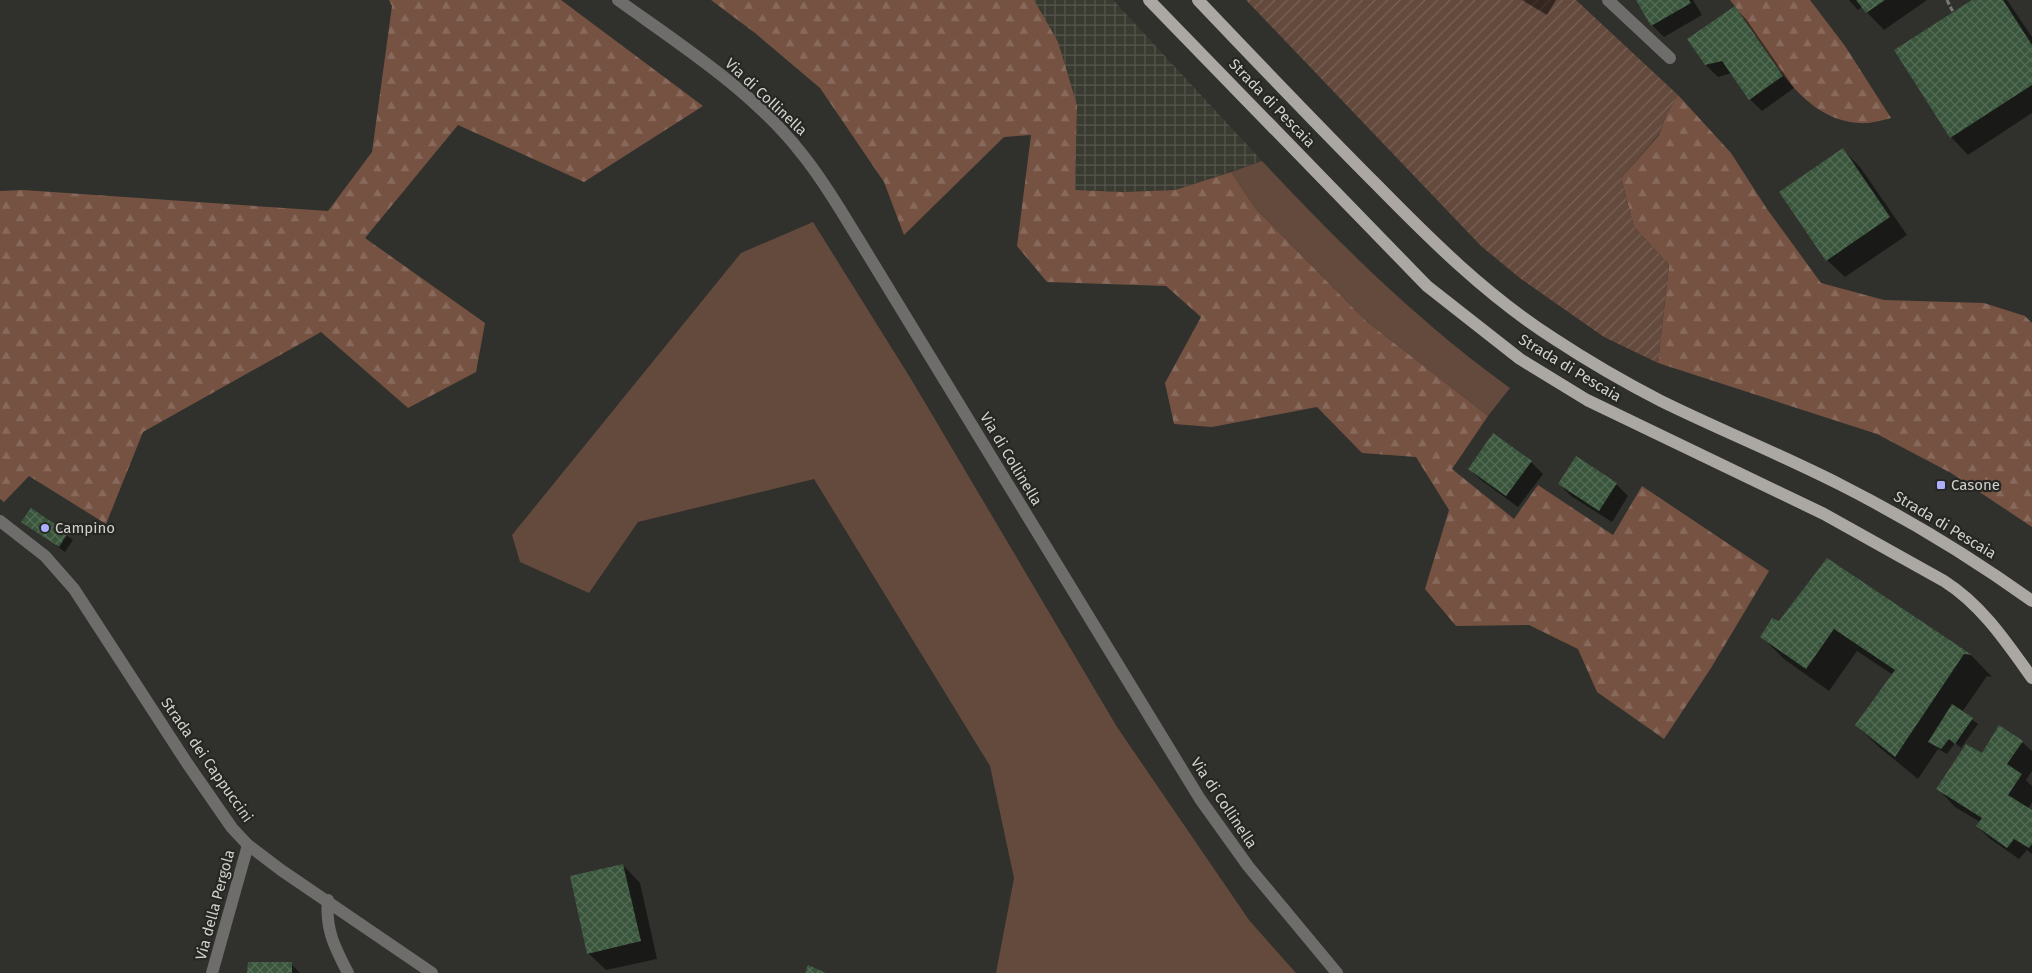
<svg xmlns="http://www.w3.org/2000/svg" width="2032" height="973" font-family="'Fira Sans',sans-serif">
  <defs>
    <pattern id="industrial-grid" width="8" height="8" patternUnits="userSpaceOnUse" patternTransform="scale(1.25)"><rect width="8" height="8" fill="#393a30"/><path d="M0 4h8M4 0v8" fill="none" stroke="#55554d"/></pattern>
    <pattern id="forest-firs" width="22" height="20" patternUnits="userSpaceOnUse" patternTransform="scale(1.25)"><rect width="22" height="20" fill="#765242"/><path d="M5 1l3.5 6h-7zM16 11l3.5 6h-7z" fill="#886a5c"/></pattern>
    <pattern id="garden-furrows" width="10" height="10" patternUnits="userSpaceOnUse" patternTransform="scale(1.25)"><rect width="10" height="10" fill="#64493d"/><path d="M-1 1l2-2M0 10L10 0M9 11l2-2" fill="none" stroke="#796258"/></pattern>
    <pattern id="building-cross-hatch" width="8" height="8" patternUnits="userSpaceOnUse" patternTransform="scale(1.25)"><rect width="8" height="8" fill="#39553c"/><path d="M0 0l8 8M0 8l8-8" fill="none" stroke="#556c57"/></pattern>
  </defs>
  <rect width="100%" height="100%" fill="#30312c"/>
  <polygon fill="url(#industrial-grid)" points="1034,0 1113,0 1262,161 1175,190 1123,192 1075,190 1077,105"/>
  <g fill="#64493d">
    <path d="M1262 161C1339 243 1418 322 1510 388L1488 416 1366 321 1255 208 1231 172Z"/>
    <polygon points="813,222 911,379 1117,727 1249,920 1296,973 996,973 1014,878 990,766 814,479 638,522 589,593 520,562 512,535 741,253"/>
  </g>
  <g fill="url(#forest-firs)">
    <polygon points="389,0 561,0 703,106 584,182 458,125 365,238 485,323 476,372 408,408 321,332 143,432 106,524 29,476 4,502 0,499 0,191 23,190 328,211 372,152 392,6"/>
    <polygon points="711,0 1034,0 1058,42 1077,105 1075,190 1123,192 1175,190 1231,172 1255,208 1366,321 1488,416 1452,469 1514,519 1538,485 1613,535 1642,486 1769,571 1711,668 1664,739 1597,692 1578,649 1529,625 1456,626 1425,589 1449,510 1416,457 1362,453 1317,407 1212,427 1174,424 1165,383 1201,317 1166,286 1047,282 1017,246 1031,135 1004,137 904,235 884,182 820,88 755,33"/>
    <path d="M1730 0H1810L1845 46 1891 118C1883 120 1876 122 1868 123 1799 127 1766 44 1730 0Z"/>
    <polygon points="1678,95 1731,153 1767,209 1821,283 1884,300 1984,303 2025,316 2032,323 2032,527 1951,473 1877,434 1658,363 1669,265 1634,227 1621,178 1659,135 1666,115"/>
  </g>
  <polygon fill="url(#garden-furrows)" points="1246,0 1576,0 1678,95 1666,115 1659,134 1621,178 1634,227 1669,265 1658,363 1604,337 1521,279 1481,246"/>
  <g fill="#0007">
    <polygon points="1522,0 1556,0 1547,15"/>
    <polygon points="1638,0 1693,0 1702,15 1664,37 1652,25"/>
    <polygon points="1849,0 1927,0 1884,30 1862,7 1858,10"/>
    <polygon points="1975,0 2007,0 2032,37 2032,113 1968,155 1951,137"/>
    <polygon points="1734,7 1746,19 1794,88 1762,111 1750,99 1732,73 1718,77 1706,65"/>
    <polygon points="1843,150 1860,167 1907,235 1845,277 1827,260"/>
    <polygon points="1576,458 1616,484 1628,496 1612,522 1571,496 1559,484"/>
    <polygon points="1531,462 1543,474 1518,507 1481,480 1469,469"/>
    <polygon points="31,510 73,540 65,552 23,522"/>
    <polygon points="1828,560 1972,656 1992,677 1987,676 1962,712 1978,724 1961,748 1955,743 1947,754 1938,749 1918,779 1879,747 1856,725 1893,675 1857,651 1829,691 1784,659 1762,637 1780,622"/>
    <polygon points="2022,742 2032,751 2032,771 2026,780 2032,786 2032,802 2028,809 2032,812 2032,854 2027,850 2019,859 1989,838 1977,826 1980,822 1955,807 1938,789 1982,755"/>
    <polygon points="623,865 640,883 657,959 606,970 588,953"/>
    <polygon points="291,964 300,973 249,973"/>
  </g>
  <g fill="url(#building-cross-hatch)">
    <polygon points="1636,0 1689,0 1691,3 1651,26"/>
    <polygon points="1856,0 1885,0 1866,13"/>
    <polygon points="1972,0 2003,0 2032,45 2032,85 1950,138 1894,50"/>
    <polygon points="1735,6 1783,76 1749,100 1722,61 1705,65 1687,39"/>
    <polygon points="1843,148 1890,217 1826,261 1779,192"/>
    <polygon points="1493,433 1532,461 1506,496 1468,469"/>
    <polygon points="1576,456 1617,483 1599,511 1558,484"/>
    <polygon points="31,508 68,533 59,547 21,522"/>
    <polygon points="1827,558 1972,655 1964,654 1895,757 1855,725 1895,670 1834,629 1806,669 1760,637 1772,618 1779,621"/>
    <polygon points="1952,704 1973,718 1955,744 1949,739 1941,749 1928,742"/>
    <polygon points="1999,725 2023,741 2007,764 2022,774 2008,795 2032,810 2032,844 2029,848 2014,839 2007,848 1976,826 1982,818 1936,789 1966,744 1982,753"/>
    <polygon points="623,864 641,941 587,954 570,876"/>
    <polygon points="248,962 292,962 292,973 247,973"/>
    <polygon points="808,965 826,973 805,973"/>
  </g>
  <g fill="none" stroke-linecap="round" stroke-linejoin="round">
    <polyline stroke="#797a76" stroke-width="3" stroke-dasharray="5 2.5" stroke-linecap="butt" points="1947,0 1953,12"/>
    <g stroke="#6e6d6b" stroke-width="12">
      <path d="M618 0C682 46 753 91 802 154 824 181 841 211 859 240L1200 799 1248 866 1337 973"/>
      <polyline points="1608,0 1670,58"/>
      <polyline points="0,521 45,556 74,589 187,763 232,828 248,845 281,870 432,973"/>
      <path d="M328 900C325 929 335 948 348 973"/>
      <polyline points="212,973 248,845"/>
    </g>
    <g stroke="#aba8a4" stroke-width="12">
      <path d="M1149 0 1427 286 1520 359 1587 400 1824 514 1944 581C1982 605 2007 643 2032 678"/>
      <path d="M1198 0C1257 62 1316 124 1376 184 1431 240 1486 295 1553 338 1588 361 1624 382 1661 401 1720 430 1782 455 1841 485 1908 519 1971 557 2032 601"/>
    </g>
  </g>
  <g fill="#acaffb" stroke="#262722" stroke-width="2">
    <rect x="1936" y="480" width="10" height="10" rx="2.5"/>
    <circle cx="45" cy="528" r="5"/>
  </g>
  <g text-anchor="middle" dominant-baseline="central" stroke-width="4.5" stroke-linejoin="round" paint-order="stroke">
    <g font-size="15" fill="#d1d1cf" stroke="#262722">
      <text transform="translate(766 97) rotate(43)">Via di Collinella</text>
      <text transform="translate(1272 103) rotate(46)">Strada di Pescaia</text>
      <text transform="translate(1570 368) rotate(31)">Strada di Pescaia</text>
      <text transform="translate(1011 459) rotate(59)">Via di Collinella</text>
      <text transform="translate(1945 525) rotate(31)">Strada di Pescaia</text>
      <text transform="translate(207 760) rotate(55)">Strada dei Cappuccini</text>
      <text transform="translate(1224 803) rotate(56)">Via di Collinella</text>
      <text transform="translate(215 905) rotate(-75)">Via della Pergola</text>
    </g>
    <g font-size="15" fill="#d1d1cf" stroke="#262722" text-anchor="start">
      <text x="1951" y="485">Casone</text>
      <text x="55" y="528">Campino</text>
    </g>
  </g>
</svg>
